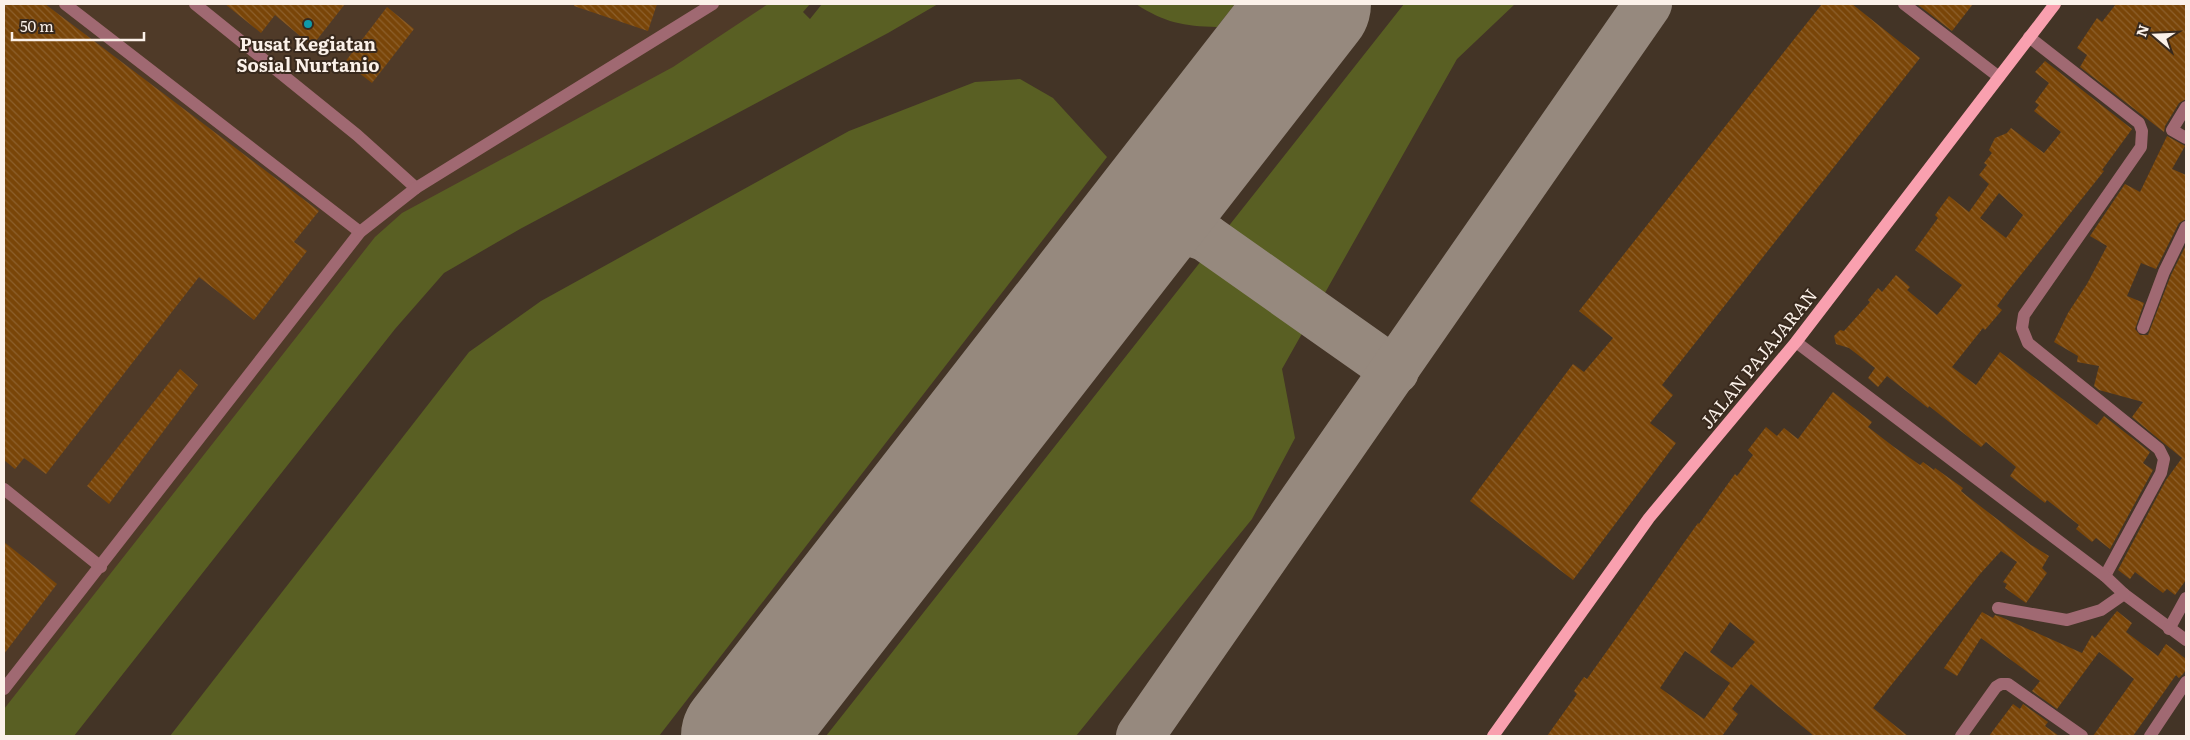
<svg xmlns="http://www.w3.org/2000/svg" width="2190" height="740" font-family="Literata,serif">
  <defs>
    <pattern id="building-back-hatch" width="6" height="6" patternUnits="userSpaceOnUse" patternTransform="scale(1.25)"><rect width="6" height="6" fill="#794508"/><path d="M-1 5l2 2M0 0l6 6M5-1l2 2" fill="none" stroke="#8d602c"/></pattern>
  </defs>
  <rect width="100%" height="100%" fill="#433426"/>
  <polygon fill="#4f3a28" points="4,4 791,4 466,197 4,726"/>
  <g fill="#595f23">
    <polygon points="768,4 810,4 803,12 810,19 822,4 938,4 888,33 520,229 444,273 395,329 74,736 4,736 4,709 375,237 402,213 673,67"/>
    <path d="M1136 4H1235L1217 27C1183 26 1165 23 1136 4Z"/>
    <polygon points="1404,4 1515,4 1457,59 1282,369 1295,438 1252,519 1076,736 826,736"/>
    <polygon points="1020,79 1053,98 1107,157 659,736 170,736 469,352 541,301 849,131 975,82"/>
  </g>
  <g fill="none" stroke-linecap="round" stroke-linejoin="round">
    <g stroke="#96897e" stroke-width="48">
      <path d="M1191 158C1187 171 1173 201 1177 213 1181 223 1196 231 1205 237"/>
      <path d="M1119 250C1154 232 1165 223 1205 237L1395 371"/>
      <polyline points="1140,736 1648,4"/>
    </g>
    <polyline stroke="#96897e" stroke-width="120" points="741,736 1311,4"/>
  </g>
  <g fill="url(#building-back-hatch)" fill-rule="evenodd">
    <polygon points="4,4 45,4 319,211 294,242 307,251 254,320 199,277 46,474 24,458 15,469 4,460"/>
    <polygon points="225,4 345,4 312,46 275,15 261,33"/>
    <polygon points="574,4 657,4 648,31 574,6"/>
    <polygon points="1822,4 1852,4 1920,58 1662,385 1673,395 1650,423 1676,443 1573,580 1470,501 1573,364 1584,372 1613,338 1579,311"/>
    <polygon points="1917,4 1973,4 1952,31"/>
    <polygon points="2116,4 2186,4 2186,99 2179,103 2165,126 2164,132 2080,67 2087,55 2077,48 2097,18 2102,22"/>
    <polygon points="387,7 414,29 372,83 345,62"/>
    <path d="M2045 61 2132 129 2102 170 2104 171 2008 291 1997 306 2002 310 1985 330 1983 328 1952 367 1976 385 2000 352 2097 425 2104 416 2150 452 2143 463 2153 470 2110 549 2096 538 2092 542 2076 529 2079 525 2047 500 2045 503 2010 476 2016 467 1986 442 1981 447 1929 406 1928 408 1887 376 1878 387 1868 378 1875 368 1849 348 1836 344 1834 336 1840 330 1844 331 1870 302 1868 300 1878 288 1882 292 1896 275 1910 287 1907 290 1937 315 1962 285 1915 250 1938 218 1935 215 1949 196 1969 212 1989 184 1979 175 1987 165 1984 163 1992 153 1989 150 1995 138 2007 133 2011 128 2044 153 2061 132 2034 111 2039 105 2035 102 2049 83 2035 72ZM1999 193 2023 215 2006 238 1980 218Z"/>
    <polygon points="2167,136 2185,146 2172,169 2186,175 2186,219 2179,223 2156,269 2141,263 2127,296 2144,303 2135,329 2140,335 2148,335 2171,275 2186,245 2186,580 2175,595 2167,589 2163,593 2135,572 2130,579 2118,570 2166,480 2182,458 2132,417 2143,402 2099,390 2094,386 2099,366 2077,362 2078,356 2054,342 2068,313 2087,284 2107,246 2090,236 2125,184 2140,192"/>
    <polygon points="180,369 198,385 109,504 87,486"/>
    <path d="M1833 392 1872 422 1868 427 1894 447 1920 465 1923 462 1934 470 1935 468 1963 488 1961 491 1967 496 2031 545 2049 556 2042 568 2047 573 2026 603 2005 588 2007 584 2003 582 2017 562 2001 551 1980 574 1873 708 1908 736H1814L1751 684 1732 709 1738 714 1722 736H1547L1577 694 1574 691 1584 677 1587 679 1698 523 1699 524 1735 474 1737 476 1753 455 1748 450 1766 427 1777 436 1784 428 1798 439ZM1730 622 1755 642 1732 668 1710 652ZM1685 651 1730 683 1704 719 1660 688Z"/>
    <polygon points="4,542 57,584 4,654"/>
    <polygon points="2117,611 2132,623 2126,632 2158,656 2166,644 2186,659 2186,670 2183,674 2179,678 2176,675 2133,736 2093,736 2134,679 2099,652 2057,709 2032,691 2040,681 1981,638 1957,676 1944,668 1982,612 1993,618 1995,615 2001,617 2082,653 2092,635 2095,638"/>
    <polygon points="2013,704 2020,709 2023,704 2048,722 2045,726 2059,736 1989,736"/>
  </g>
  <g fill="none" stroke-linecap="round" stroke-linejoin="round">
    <g stroke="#a06972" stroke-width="12">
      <polyline points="65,4 360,232"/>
      <polyline points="195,4 357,135 416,188"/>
      <polyline points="1904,4 1999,77"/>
      <polyline points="2029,37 2139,123 2142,131 2141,147 2024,315 2022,328 2028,343 2159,449 2164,459 2161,473 2105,576"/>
      <polyline points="2186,107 2172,130 2186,138"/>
      <polyline points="2143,328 2164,272 2186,227"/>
      <polyline points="1796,342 2105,576 2124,594 2186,640"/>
      <polyline points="4,489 101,567"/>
      <polyline points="1998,608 2067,620 2101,610 2124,594"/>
      <polyline points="2169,629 2186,598"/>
      <polyline points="4,689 360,232 416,188 713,4"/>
      <polyline points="1961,736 1996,687 2001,684 2008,684 2082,736"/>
      <polyline points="2150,736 2186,682"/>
    </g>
    <polyline stroke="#f9a0af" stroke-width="12" points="1493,736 1649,518 1796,342 2055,4"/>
  </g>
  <circle fill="#0f9aa8" stroke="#38291d" stroke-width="2" cx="308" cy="24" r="5"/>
  <g text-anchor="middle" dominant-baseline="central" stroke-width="4" stroke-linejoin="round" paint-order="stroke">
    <g font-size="18" font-weight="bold" fill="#fbf1e9" stroke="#38291d">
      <text x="308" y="43">Pusat Kegiatan<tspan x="308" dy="21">Sosial Nurtanio</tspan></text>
    </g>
    <g font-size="18" fill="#fbf1e9" stroke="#38291d">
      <text transform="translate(1758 358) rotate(-51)">JALAN PAJAJARAN</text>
    </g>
  </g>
  <rect width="2190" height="740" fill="none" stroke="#fbf1e9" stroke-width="10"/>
  <g transform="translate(2155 35) rotate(289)" stroke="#38291d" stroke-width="4" paint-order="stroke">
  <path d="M0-4L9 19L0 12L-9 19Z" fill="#fbf1e9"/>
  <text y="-8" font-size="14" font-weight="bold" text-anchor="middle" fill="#fbf1e9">N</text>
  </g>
  <path d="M12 32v8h132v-8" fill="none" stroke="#fbf1e9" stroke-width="2.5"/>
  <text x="20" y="32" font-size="15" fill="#fbf1e9" stroke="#38291d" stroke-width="4" paint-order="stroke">50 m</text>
</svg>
